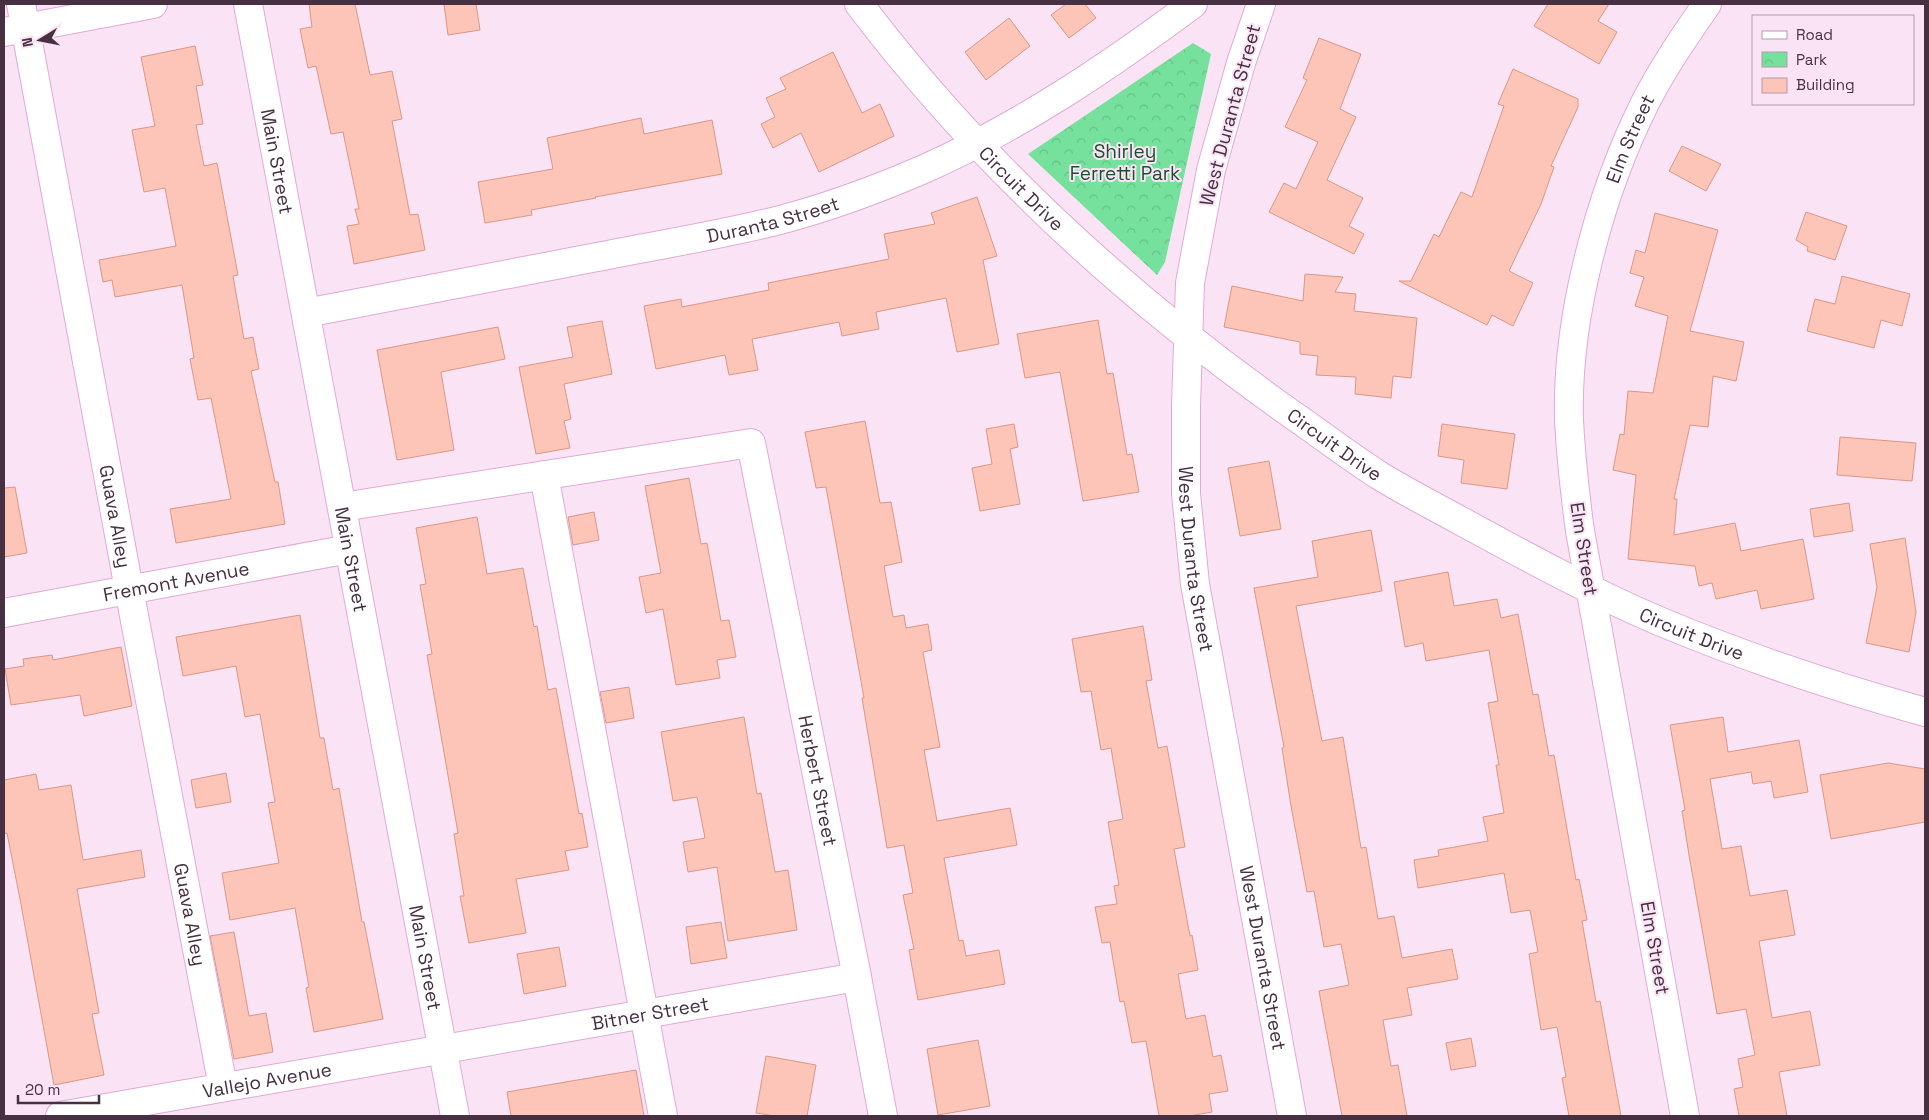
<svg xmlns="http://www.w3.org/2000/svg" width="1929" height="1120" font-family="'Space Grotesk',sans-serif">
  <defs>
    <pattern id="park-crowns" width="20" height="18" patternUnits="userSpaceOnUse" patternTransform="scale(1.25)"><rect width="20" height="18" fill="#75e19c"/><path d="M2 6a3 3 0 1 1 6 0M12 15a3 3 0 1 1 6 0" fill="none" stroke="#67c188"/></pattern>
  </defs>
  <rect width="100%" height="100%" fill="#fae3f5"/>
  <polygon fill="url(#park-crowns)" points="1193,43 1211,54 1165,262 1157,275 1028,154"/>
  <g fill="#fdc5b8" stroke="#dc9685">
    <polygon points="309,4 355,4 370,75 392,71 402,119 392,121 410,215 418,214 425,250 354,264 347,226 359,224 355,209 359,209 343,132 331,134 316,66 308,68 300,29 312,27"/>
    <polygon points="444,4 476,4 480,30 448,35"/>
    <polygon points="1066,4 1085,4 1096,18 1069,38 1051,15"/>
    <polygon points="1548,4 1609,4 1598,21 1617,32 1599,64 1534,26"/>
    <polygon points="1009,18 1030,46 986,80 965,52"/>
    <polygon points="1319,38 1361,54 1340,109 1356,117 1327,180 1363,198 1349,226 1364,234 1354,254 1269,212 1284,183 1296,189 1318,142 1285,127 1307,80 1303,78"/>
    <polygon points="195,46 203,85 196,86 203,124 196,125 204,166 217,163 238,275 233,276 244,339 253,337 259,369 251,371 275,482 278,482 285,524 176,543 170,509 231,499 211,398 198,400 190,359 194,358 182,285 115,297 112,280 103,282 99,260 176,246 165,188 144,192 132,130 155,126 141,57"/>
    <polygon points="833,52 862,113 880,104 894,136 819,172 801,133 773,148 761,124 775,117 766,98 786,89 780,78"/>
    <polygon points="1513,69 1578,99 1578,107 1551,166 1554,167 1541,204 1509,271 1533,283 1513,326 1492,315 1487,325 1399,281 1411,281 1434,234 1439,237 1461,192 1472,197 1504,106 1498,104"/>
    <polygon points="641,118 644,134 712,120 722,174 595,197 596,198 531,210 532,215 485,223 478,182 553,169 547,138"/>
    <polygon points="1682,146 1721,164 1706,191 1669,171"/>
    <polygon points="977,197 997,256 983,260 999,344 957,352 946,298 876,312 879,329 842,336 839,322 752,339 758,370 729,375 725,355 656,369 644,306 681,299 682,307 769,290 768,283 889,259 884,234 935,224 931,213"/>
    <polygon points="1806,212 1847,226 1835,260 1807,251 1808,247 1796,240"/>
    <polygon points="1655,213 1718,230 1690,331 1744,342 1736,381 1713,376 1708,427 1690,425 1674,499 1677,499 1674,535 1735,523 1741,551 1803,539 1814,599 1761,609 1757,590 1716,599 1712,583 1699,586 1695,566 1628,559 1636,475 1613,470 1620,434 1624,435 1628,391 1653,393 1668,316 1635,306 1644,277 1630,273 1636,250 1645,253"/>
    <polygon points="1305,274 1343,277 1335,292 1356,294 1354,311 1417,318 1411,378 1393,376 1391,398 1355,394 1356,377 1316,375 1318,356 1300,354 1300,342 1224,327 1232,286 1303,301"/>
    <polygon points="1842,276 1910,294 1902,326 1881,320 1874,348 1807,331 1815,299 1835,304"/>
    <polygon points="1098,320 1107,374 1113,373 1127,455 1132,454 1139,492 1083,501 1060,372 1025,378 1017,334"/>
    <polygon points="602,321 612,374 564,384 571,419 564,421 570,448 536,454 519,367 573,357 567,327"/>
    <polygon points="498,327 505,359 441,372 454,450 397,460 377,350"/>
    <polygon points="865,421 880,503 891,502 902,562 884,566 893,617 904,615 906,628 928,624 932,650 923,652 940,747 924,750 937,821 1010,808 1017,845 944,858 959,941 963,940 966,956 999,950 1005,984 918,1000 909,950 914,949 903,895 913,893 904,845 887,848 862,698 864,698 826,487 816,488 805,432"/>
    <polygon points="1014,424 1018,447 1010,449 1020,504 980,511 972,468 992,464 986,429"/>
    <polygon points="1442,424 1515,434 1507,489 1461,483 1464,460 1438,456"/>
    <polygon points="1840,437 1916,443 1912,481 1837,475"/>
    <polygon points="1269,461 1281,529 1240,536 1228,468"/>
    <polygon points="689,478 701,544 707,543 721,621 729,620 736,657 717,660 720,678 676,685 663,609 646,613 639,577 661,573 645,486"/>
    <polygon points="15,487 27,553 4,557 4,488"/>
    <polygon points="1849,503 1853,531 1814,537 1810,509"/>
    <polygon points="594,512 599,540 573,545 568,517"/>
    <polygon points="477,517 487,574 523,568 534,627 537,626 548,690 556,688 579,814 582,813 588,847 565,851 569,870 516,879 526,933 469,943 460,896 464,896 454,834 458,833 427,655 432,654 420,585 426,584 416,528"/>
    <polygon points="1371,530 1382,591 1296,606 1322,741 1343,737 1361,848 1366,847 1378,919 1394,916 1402,958 1452,949 1458,979 1407,988 1412,1015 1383,1020 1391,1066 1398,1065 1407,1116 1342,1116 1319,991 1349,985 1341,944 1324,947 1314,891 1307,892 1291,806 1282,748 1284,747 1254,588 1318,577 1312,541"/>
    <polygon points="1905,538 1916,612 1909,652 1866,643 1877,587 1870,544"/>
    <polygon points="1448,572 1454,606 1497,599 1501,618 1518,614 1533,695 1538,694 1549,756 1554,755 1576,880 1579,879 1587,920 1582,921 1596,1002 1600,1001 1621,1116 1569,1116 1562,1078 1566,1077 1557,1027 1541,1030 1529,954 1538,952 1530,910 1511,913 1504,873 1418,888 1414,860 1439,856 1438,850 1488,841 1483,817 1504,813 1496,765 1499,765 1488,703 1498,701 1489,650 1426,661 1423,643 1405,647 1394,582"/>
    <polygon points="300,615 320,738 324,738 333,790 339,788 362,922 364,922 383,1019 314,1032 306,988 309,987 295,908 230,920 222,873 279,863 268,803 275,802 260,714 245,717 236,666 183,676 176,637"/>
    <polygon points="1143,626 1152,680 1146,681 1158,748 1167,746 1185,847 1174,849 1190,936 1192,935 1198,970 1178,974 1186,1019 1205,1015 1213,1057 1221,1055 1228,1091 1209,1094 1212,1112 1189,1116 1159,1116 1146,1041 1132,1043 1124,1001 1120,1002 1110,942 1102,943 1095,907 1117,904 1114,886 1119,885 1108,822 1123,819 1111,748 1101,750 1091,691 1081,692 1072,639"/>
    <polygon points="121,647 132,706 84,716 80,695 11,705 5,669 24,666 23,659 52,655 53,660"/>
    <polygon points="629,687 634,718 606,723 600,692"/>
    <polygon points="744,717 757,794 761,793 775,872 788,870 797,930 728,941 717,867 688,872 683,842 705,838 697,797 673,801 661,732"/>
    <polygon points="1723,717 1728,752 1799,740 1808,792 1774,798 1771,781 1753,784 1751,772 1710,779 1722,849 1741,846 1750,896 1787,890 1795,935 1759,941 1772,1018 1810,1011 1820,1065 1779,1072 1787,1116 1739,1116 1734,1089 1743,1087 1738,1059 1755,1055 1746,1009 1717,1014 1689,855 1682,811 1685,810 1670,725"/>
    <polygon points="1888,763 1925,769 1925,822 1831,839 1820,775"/>
    <polygon points="226,773 231,802 196,808 191,780"/>
    <polygon points="36,774 39,790 71,785 83,860 141,850 145,877 77,889 99,1013 92,1014 104,1075 54,1085 20,899 7,833 4,834 4,780"/>
    <polygon points="721,922 727,958 691,964 686,927"/>
    <polygon points="234,932 249,1016 266,1013 273,1052 234,1059 210,936"/>
    <polygon points="559,947 566,986 524,994 517,954"/>
    <polygon points="1471,1038 1476,1066 1451,1070 1446,1043"/>
    <polygon points="978,1040 990,1106 938,1115 927,1049"/>
    <polygon points="766,1056 816,1065 807,1116 775,1116 756,1113"/>
    <polygon points="636,1070 644,1116 511,1116 507,1092"/>
  </g>
  <g fill="none" stroke-linecap="round" stroke-linejoin="round">
    <g stroke="#e2a9d6" stroke-width="30">
      <g id="minor">
        <path id="s1" d="M21 4 129 589 223 1087"/>
        <path id="s2" d="M248 4 455 1116"/>
        <path id="s3" d="M859 4C981 165 1134 304 1300 420 1327 439 1353 459 1380 476 1406 492 1434 506 1461 521 1525 556 1591 592 1659 621 1745 657 1835 687 1925 712"/>
        <path id="s4" d="M1261 4 1241 63 1211 170 1190 283 1186 406V494L1195 584 1292 1116"/>
        <polyline points="4,32 153,4"/>
        <path id="s5" d="M306 313C403 294 500 276 597 257 658 245 720 235 780 220 829 207 878 189 924 169 1021 126 1108 67 1193 4"/>
        <polyline points="544,475 663,1116"/>
        <path id="s6" d="M342 507 751 443 857 977 883 1116"/>
        <path id="s7" d="M4 613 349 549"/>
        <path id="s8" d="M60 1116 857 977"/>
        <path id="s9" d="M1685 1116 1580 531C1575 494 1571 458 1569 421 1566 319 1599 195 1645 103 1662 69 1685 36 1707 4"/>
      </g>
    </g>
    <use href="#minor" stroke="#fff" stroke-width="28"/>
  </g>
  <g text-anchor="middle" dominant-baseline="central" stroke-width="4" stroke-linejoin="round" paint-order="stroke">
    <g font-size="19" fill="#473042" stroke="#fae3f5">
      <text transform="translate(1230 115) rotate(-75)">West Duranta Street</text>
      <text stroke="none"><textPath href="#s9" startOffset="996">Elm Street</textPath></text>
      <text stroke="none"><textPath href="#s2" startOffset="160">Main Street</textPath></text>
      <text stroke="none"><textPath href="#s3" startOffset="246">Circuit Drive</textPath></text>
      <text stroke="none"><textPath href="#s5" startOffset="476">Duranta Street</textPath></text>
      <text stroke="none"><textPath href="#s3" startOffset="651">Circuit Drive</textPath></text>
      <text stroke="none"><textPath href="#s1" startOffset="521">Guava Alley</textPath></text>
      <text transform="translate(1584 549) rotate(81)">Elm Street</text>
      <text stroke="none"><textPath href="#s4" startOffset="565">West Duranta Street</textPath></text>
      <text stroke="none"><textPath href="#s2" startOffset="565">Main Street</textPath></text>
      <text stroke="none"><textPath href="#s7" startOffset="175">Fremont Avenue</textPath></text>
      <text stroke="none"><textPath href="#s3" startOffset="1056">Circuit Drive</textPath></text>
      <text stroke="none"><textPath href="#s6" startOffset="758">Herbert Street</textPath></text>
      <text stroke="none"><textPath href="#s1" startOffset="926">Guava Alley</textPath></text>
      <text transform="translate(1655 948) rotate(80)">Elm Street</text>
      <text stroke="none"><textPath href="#s2" startOffset="970">Main Street</textPath></text>
      <text stroke="none"><textPath href="#s4" startOffset="970">West Duranta Street</textPath></text>
      <text stroke="none"><textPath href="#s8" startOffset="599">Bitner Street</textPath></text>
      <text stroke="none"><textPath href="#s8" startOffset="210">Vallejo Avenue</textPath></text>
    </g>
    <g font-size="19" fill="#1a502f" stroke="#fae3f5">
      <text x="1125" y="151">Shirley<tspan x="1125" dy="22">Ferretti Park</tspan></text>
    </g>
  </g>
  <rect width="1929" height="1120" fill="none" stroke="#473042" stroke-width="10"/>
  <rect x="1752" y="15" width="162" height="90" fill="#fae3f5" stroke="#b29bad"/>
  <rect x="1762" y="31" width="25" height="8" fill="#ffffff" stroke="#b29bad"/>
  <text x="1796" y="40" font-size="15" fill="#473042">Road</text>
  <rect x="1762" y="52" width="25" height="15" fill="url(#park-crowns)" stroke="#b29bad"/>
  <text x="1796" y="65" font-size="15" fill="#473042">Park</text>
  <rect x="1762" y="78" width="25" height="15" fill="#fdc5b8" stroke="#b29bad"/>
  <text x="1796" y="90" font-size="15" fill="#473042">Building</text>
  <g transform="translate(40 40) rotate(260)" stroke="#fae3f5" stroke-width="4" paint-order="stroke">
  <path d="M0-4L9 19L0 12L-9 19Z" fill="#473042"/>
  <text y="-8" font-size="14" font-weight="bold" text-anchor="middle" fill="#473042">N</text>
  </g>
  <path d="M18 1095v8h81v-8" fill="none" stroke="#473042" stroke-width="2.5"/>
  <text x="25" y="1095" font-size="15" fill="#473042" stroke="#fae3f5" stroke-width="4" paint-order="stroke">20 m</text>
</svg>
